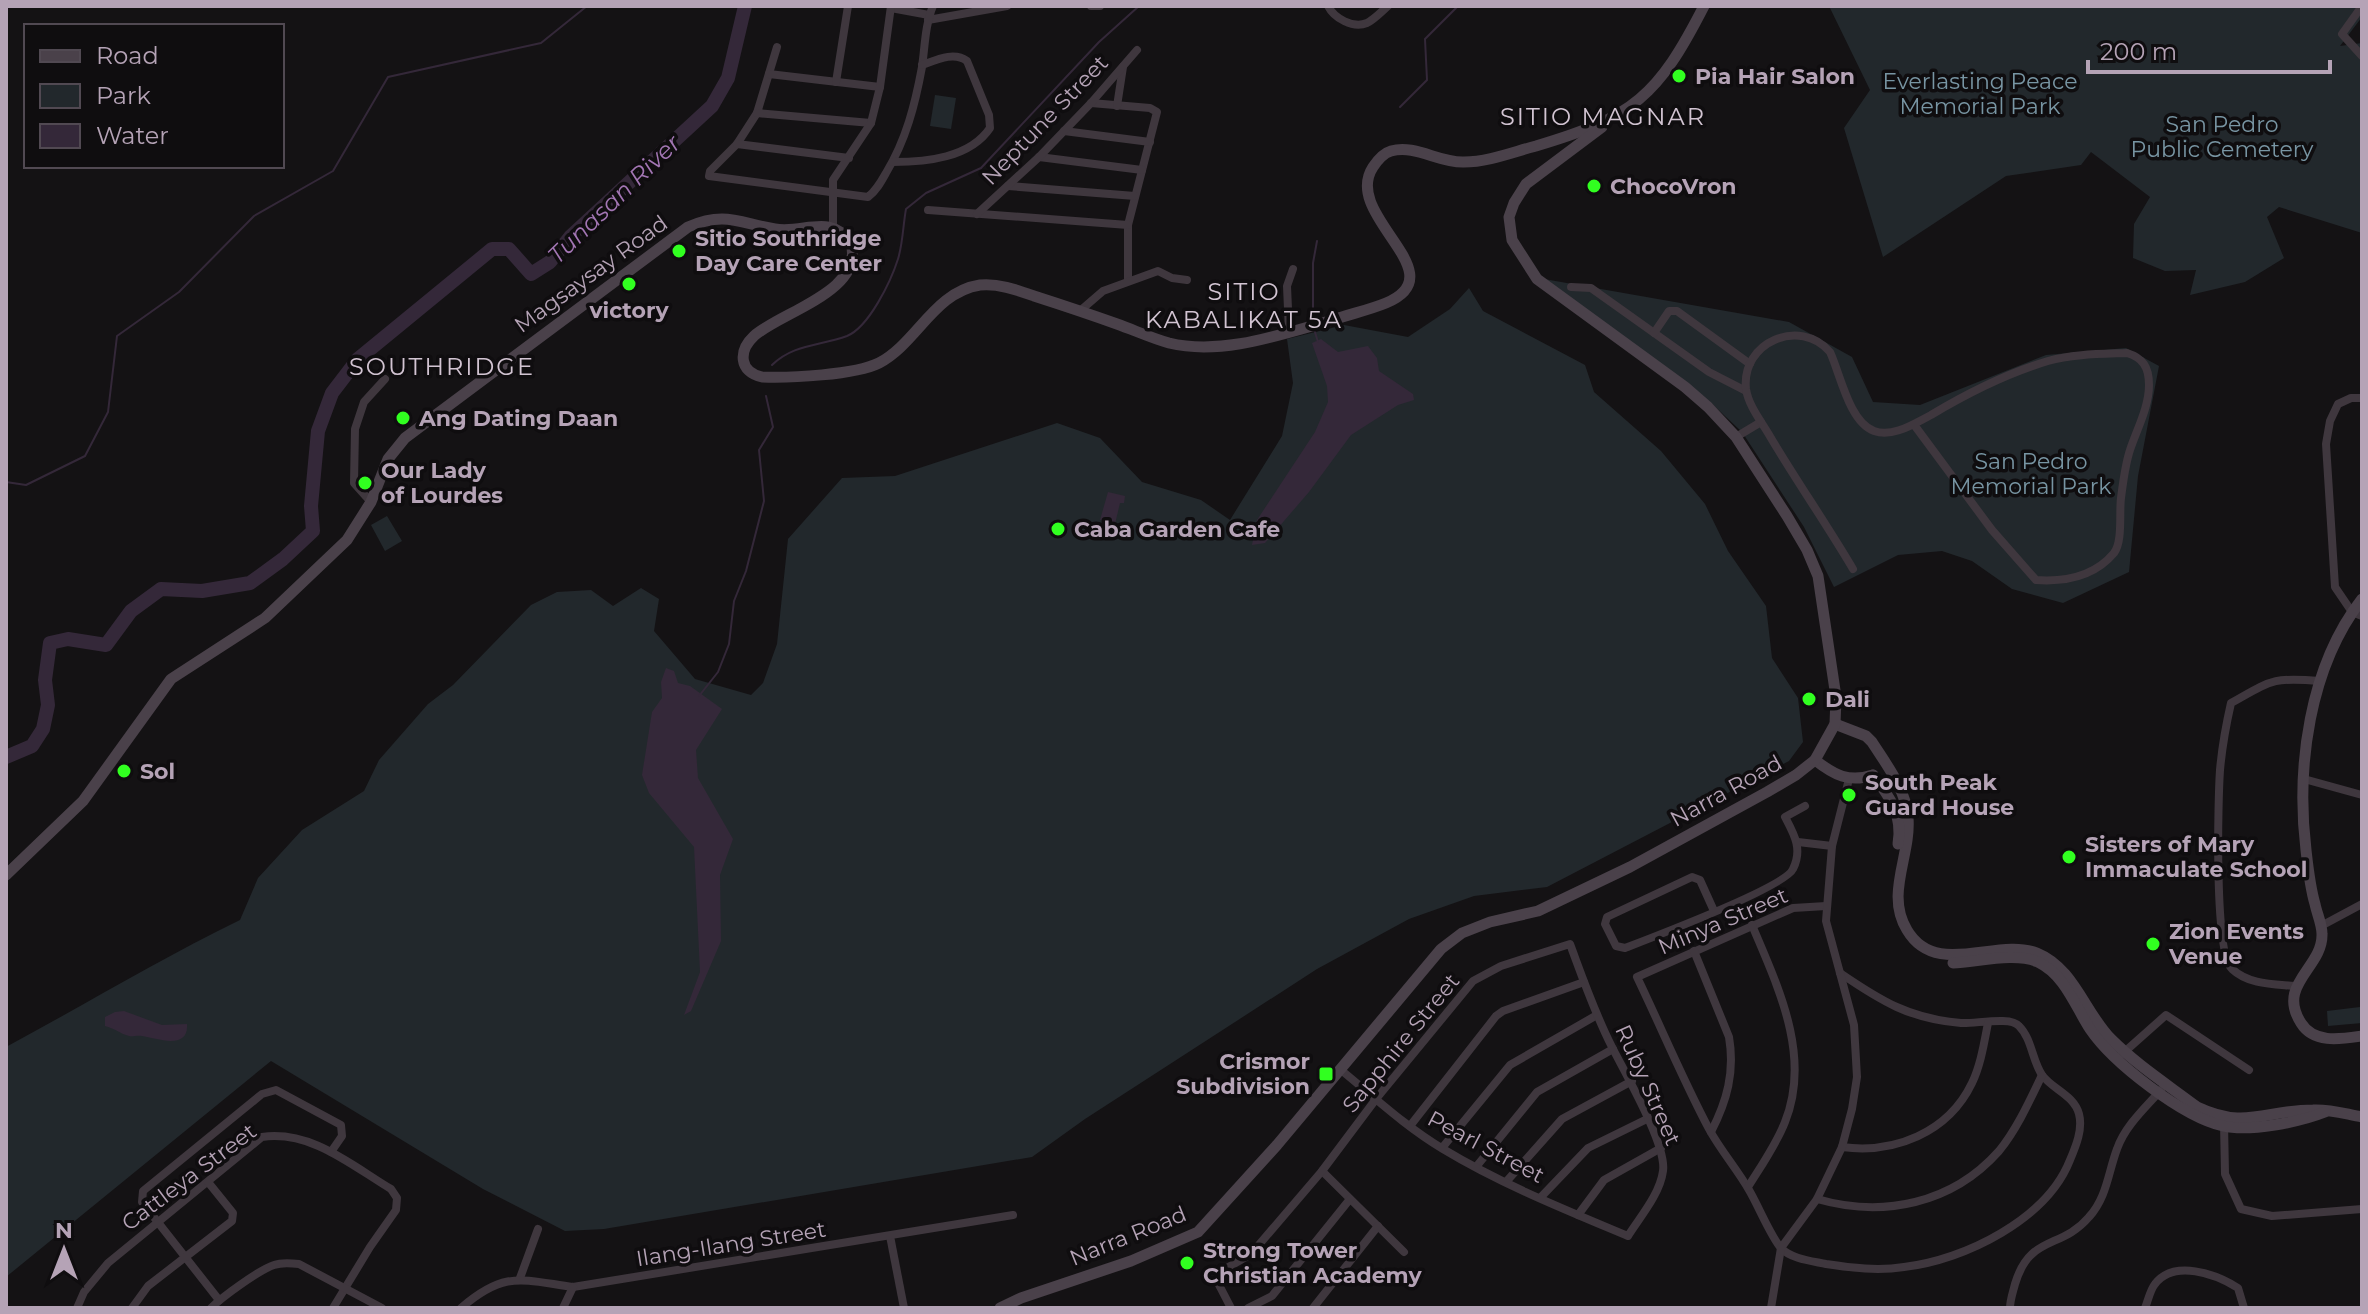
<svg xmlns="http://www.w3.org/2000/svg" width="2368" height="1314" font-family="Montserrat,sans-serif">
  <rect width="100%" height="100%" fill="#141214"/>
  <g fill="#22282c">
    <polygon points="1829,6 2362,6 2362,17 2340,46 2362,43 2362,233 2279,207 2267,217 2284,258 2245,282 2190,295 2196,270 2165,271 2133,258 2134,224 2150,197 2091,152 2081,165 2006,176 1883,257 1844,128 1870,90"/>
    <polygon points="935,95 956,98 951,129 930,126"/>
    <polygon points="1544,279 1789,322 1852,357 1873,402 1920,405 2046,355 2126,348 2159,366 2138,476 2129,572 2063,603 2012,589 1972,561 1942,551 1898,555 1834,587 1804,527 1742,432 1709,401"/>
    <path d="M1469 288 1483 311 1585 365 1594 392 1661 451 1705 504 1728 551 1766 606 1772 658 1798 698 1803 742 1789 761 1547 887 1474 896 1409 919 1317 969 1085 1119 1032 1157 604 1229 565 1231 483 1189 271 1061 6 1277V1047C84 1005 160 959 240 920L258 878 302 830 364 791 379 760 428 704 453 685 531 605 557 592 591 590 613 606 641 588 659 599 654 631 695 679 751 695 763 683 777 644 788 539 842 478 895 476 1057 423 1100 438 1142 482 1201 500 1230 520 1282 436 1293 383 1287 339 1344 325 1408 337 1450 309Z"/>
    <polygon points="387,516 402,541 385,551 371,525"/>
    <polygon points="2360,1007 2362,1023 2328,1026 2327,1011"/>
  </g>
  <g fill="#342839">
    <polygon points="1321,339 1338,352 1368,346 1377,358 1379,371 1413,394 1414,400 1398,405 1351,435 1309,492 1265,543 1252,545 1257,520 1315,432 1328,402 1327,386 1312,343"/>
    <polygon points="1108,492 1125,496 1124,503 1120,503 1115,524 1100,520"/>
    <polygon points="666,668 674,671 678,683 690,686 722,709 696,750 698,778 733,839 720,875 721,941 691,1011 684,1015 700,972 694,847 649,793 642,775 652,712 662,698 661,682"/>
    <path d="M124 1011 162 1025 187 1024C189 1051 156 1038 142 1036 137 1035 133 1037 129 1036 121 1034 114 1028 105 1026V1017L115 1012Z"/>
  </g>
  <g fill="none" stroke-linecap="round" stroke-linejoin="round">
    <g stroke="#342839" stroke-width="2">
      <polyline points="1400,107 1427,80 1425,39 1458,6"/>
      <polyline points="1313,323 1313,263 1317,241"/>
      <polyline points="1314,329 1318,342"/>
      <path d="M772 365C793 344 820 346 847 336 869 327 891 281 898 259 903 243 903 225 906 209L926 193 981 168 1099 42 1139 6"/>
      <polyline points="6,482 26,485 85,456 108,412 117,336 179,292 254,216 333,171 388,77 541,43 587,6"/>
      <polyline points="699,696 718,672 729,644 734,601 746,571 764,501 759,450 773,427 766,396"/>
      <polyline points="1742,1308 1761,1308"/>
    </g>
    <polyline stroke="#342839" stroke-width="14" points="6,757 32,746 43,729 48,705 45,680 50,643 68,639 106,645 131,611 161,589 202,591 250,583 283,559 313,531 311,506 318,431 332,393 358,359 492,249 509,249 531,274 550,262 570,237 712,106 728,78 745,6"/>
    <g stroke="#3f373e" stroke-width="8">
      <polyline points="1091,6 1100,6"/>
      <path d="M1328 6C1334 18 1353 29 1367 23 1375 19 1382 11 1388 6"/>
      <polyline points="2362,6 2342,34 2362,56"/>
      <polyline points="891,8 929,15"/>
      <polyline points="928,20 1007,6"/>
      <path d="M777 47 757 113 737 144 710 171 709 176 868 197C876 191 881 182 886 173 906 140 915 105 922 67 925 46 925 25 933 6"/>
      <polyline points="769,74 880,87"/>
      <polyline points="836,82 848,6"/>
      <polyline points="1091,103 1150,108 1157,112 1128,225 1128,280"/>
      <polyline points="1117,106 1123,67"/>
      <polyline points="757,113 871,123"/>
      <polyline points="1064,131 1150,142"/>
      <polyline points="737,144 849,158"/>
      <polyline points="1039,157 1142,170"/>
      <path d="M893 162C926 162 970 158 990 128L989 115 967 61C954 51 936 60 922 65"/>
      <polyline points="1008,186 1135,196"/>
      <polyline points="928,210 1128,225"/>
      <polyline points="977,214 1039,157 1091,103 1137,50"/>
      <polyline points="833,227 833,180 871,123 880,87 891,6"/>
      <polyline points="1571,287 1591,288 1709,372 1746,391"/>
      <polyline points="1081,310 1103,291 1158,271 1172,278 1187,280"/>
      <polyline points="1289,332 1287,286 1293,269"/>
      <polyline points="1654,333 1669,311 1677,311 1750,364"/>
      <polyline points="2362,398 2351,398 2338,404 2330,421 2326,444 2335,587 2352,612 2362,616"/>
      <polyline points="1736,437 1761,422"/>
      <polyline points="371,502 354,483 355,429 364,402 385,379"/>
      <path d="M1853 569C1826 523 1795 479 1768 433 1760 420 1748 404 1746 389 1741 342 1800 317 1830 352 1840 373 1849 422 1874 431 1893 438 1915 423 1931 415 1966 394 2008 373 2048 361 2072 354 2101 354 2127 353 2143 358 2149 367 2149 385 2149 407 2137 429 2130 450 2125 465 2123 483 2121 498 2119 513 2123 541 2114 553 2094 577 2065 582 2036 580L1992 530 1915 426"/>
      <polyline points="2304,779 2362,795"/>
      <polyline points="1798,842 1832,846"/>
      <path d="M1826 906 1793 908 1637 977C1661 1027 1683 1080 1709 1129 1721 1151 1737 1169 1749 1190 1758 1205 1771 1237 1781 1248 1791 1259 1812 1261 1826 1264 1852 1268 1878 1271 1904 1267 1965 1260 2047 1219 2070 1160 2076 1146 2083 1129 2079 1114 2074 1095 2052 1089 2042 1075 2032 1060 2032 1039 2019 1026 2011 1016 1975 1024 1961 1023 1910 1019 1881 1001 1840 973"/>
      <path d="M1714 911 1700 880 1692 877 1607 917 1605 924 1616 946 1625 948C1651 938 1785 887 1793 869 1803 849 1794 834 1785 817L1805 806"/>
      <polyline points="2321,926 2362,904"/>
      <path d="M1694 951 1729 1037C1735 1072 1727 1101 1711 1132"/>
      <path d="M2295 986C2274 984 2249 985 2232 969 2214 954 2218 799 2220 770 2222 747 2226 725 2231 703 2272 680 2272 677 2320 681"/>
      <polyline points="2121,1055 2166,1015 2249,1070"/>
      <polyline points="2224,1123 2225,1174 2241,1209 2272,1216 2362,1209"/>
      <polyline points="1410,1126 1496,1016 1503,1011 1584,982"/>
      <path d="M1842 1147C1894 1154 1948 1133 1972 1083 1981 1064 1984 1043 1988 1023"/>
      <polyline points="1442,1148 1510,1065 1597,1015"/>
      <polyline points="1476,1167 1537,1092 1613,1049"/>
      <polyline points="1322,1171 1404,1252"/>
      <polyline points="1506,1182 1562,1119 1632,1081"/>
      <path d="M1748 1187C1761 1166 1776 1145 1785 1122 1812 1055 1777 985 1752 925"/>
      <polyline points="1541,1197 1588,1148 1647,1119"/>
      <path d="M1817 1199C1883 1218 1952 1204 1999 1151 2017 1129 2030 1100 2042 1075"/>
      <polyline points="1578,1215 1604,1180 1661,1148"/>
      <polyline points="890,1236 904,1308"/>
      <polyline points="520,1278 538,1229"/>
      <polyline points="219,1300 142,1202 143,1191 262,1094 276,1090 341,1125 342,1136 331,1152"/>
      <path d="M77 1308 84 1292 108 1263 262 1137C311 1130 351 1165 391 1189L397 1198 396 1210 370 1247 333 1308"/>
      <polyline points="132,1308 148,1286 232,1221 233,1213 208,1182"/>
      <path d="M211 1308C222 1297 259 1270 274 1265 282 1262 291 1263 299 1264L382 1308"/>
      <path d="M461 1308C505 1270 522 1280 573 1287L1013 1215"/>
      <polyline points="563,1308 573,1287"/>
      <path d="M1231 1308 1218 1283 1220 1272 1251 1254 1322 1171 1376 1099 1473 981 1501 966 1570 944C1583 979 1595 1014 1612 1047 1625 1073 1667 1145 1663 1171 1660 1194 1640 1217 1628 1236 1566 1210 1501 1184 1443 1149 1406 1127 1374 1097 1341 1070"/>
      <polyline points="1248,1308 1272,1296 1350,1199"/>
      <polyline points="1313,1308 1378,1226"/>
      <polyline points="1771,1308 1781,1248 1817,1199 1842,1147 1852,1109 1857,1077 1854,1025 1826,921 1832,846 1849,779"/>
      <path d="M2010 1308C2010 1300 2013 1292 2015 1284 2030 1234 2061 1250 2089 1217 2107 1197 2108 1173 2117 1149 2125 1126 2145 1108 2161 1090"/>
      <path d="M2145 1308C2148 1301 2150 1290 2155 1284 2174 1259 2216 1274 2238 1288L2244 1308"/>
    </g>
    <g stroke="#4a414a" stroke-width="11">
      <path d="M2362 599C2309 667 2296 767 2306 850 2308 868 2310 887 2315 904 2317 914 2322 924 2322 934 2323 968 2276 984 2301 1023 2314 1044 2341 1039 2362 1036"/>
      <path d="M1835 724 1866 736 1872 742C1886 764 1907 791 1908 818 1911 856 1885 894 1907 930 1936 979 1996 937 2037 953 2074 968 2085 1013 2111 1039 2137 1065 2168 1085 2197 1107 2245 1130 2265 1110 2313 1110 2330 1109 2345 1114 2362 1117"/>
      <path d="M1815 760C1834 775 1849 783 1873 775"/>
      <path d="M1873 775C1890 797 1903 815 1898 844"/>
      <path d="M6 875 83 801 171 679 265 618 347 540 371 502 388 459 405 438 688 227C725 211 739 223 775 229 804 234 830 213 851 243 865 291 781 312 754 336 738 351 739 372 762 377 790 378 855 375 879 363 917 343 934 292 980 285 998 283 1017 290 1034 296 1062 305 1089 314 1117 324 1134 330 1151 338 1169 343 1222 356 1282 334 1333 320 1350 314 1369 310 1386 303 1458 273 1341 216 1373 167 1377 161 1384 153 1391 151 1415 144 1439 163 1464 162 1488 162 1513 152 1536 146 1634 117 1658 96 1704 6"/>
      <path d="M1953 963C1978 962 2015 952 2038 962 2065 975 2075 1006 2090 1029 2113 1063 2183 1117 2223 1126 2250 1132 2300 1122 2325 1112"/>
      <polyline points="1000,1308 1021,1298 1131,1261 1198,1232 1277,1145 1441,949 1462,933 1490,922 1538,911 1630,867 1767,792 1796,775 1815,760 1835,724 1836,697 1818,576 1807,550 1787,516 1736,437 1708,407 1685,387 1537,279 1512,240 1509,217 1514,203 1526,184 1602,127"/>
    </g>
  </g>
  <g fill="#31ff20" stroke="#0f0d0f" stroke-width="3">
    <circle cx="1679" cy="76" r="8"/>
    <circle cx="1594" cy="186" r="8"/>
    <circle cx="679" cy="251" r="8"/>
    <circle cx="629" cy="284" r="8"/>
    <circle cx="403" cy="418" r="8"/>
    <circle cx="365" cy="483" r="8"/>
    <circle cx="1058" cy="529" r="8"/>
    <circle cx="1809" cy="699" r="8"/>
    <circle cx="124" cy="771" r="8"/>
    <circle cx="1849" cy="795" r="8"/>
    <circle cx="2069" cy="857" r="8"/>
    <circle cx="2153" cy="944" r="8"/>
    <rect x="1318" y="1066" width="16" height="16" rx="4"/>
    <circle cx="1187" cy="1263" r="8"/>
  </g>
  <g text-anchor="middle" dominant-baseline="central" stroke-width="7" stroke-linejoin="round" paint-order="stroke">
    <g font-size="22" font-weight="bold" fill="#b5a3b6" stroke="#0f0d0f" text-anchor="start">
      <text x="1695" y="76">Pia Hair Salon</text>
      <text x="1610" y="186">ChocoVron</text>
      <text x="695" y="238">Sitio Southridge<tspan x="695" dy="25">Day Care Center</tspan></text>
      <text x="629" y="310" text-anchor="middle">victory</text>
      <text x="419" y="418">Ang Dating Daan</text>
      <text x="381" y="470">Our Lady<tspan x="381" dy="25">of Lourdes</tspan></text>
      <text x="1074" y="529">Caba Garden Cafe</text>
      <text x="1825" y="699">Dali</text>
      <text x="140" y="771">Sol</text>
      <text x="1865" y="782">South Peak<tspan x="1865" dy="25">Guard House</tspan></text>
      <text x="2085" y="844">Sisters of Mary<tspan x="2085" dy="25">Immaculate School</tspan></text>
      <text x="2169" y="931">Zion Events<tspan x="2169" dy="25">Venue</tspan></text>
      <text x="1310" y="1061" text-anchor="end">Crismor<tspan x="1310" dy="25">Subdivision</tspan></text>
      <text x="1203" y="1250">Strong Tower<tspan x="1203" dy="25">Christian Academy</tspan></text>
    </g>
    <g font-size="22" fill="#7895a3" stroke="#0f0d0f">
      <text x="1980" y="81">Everlasting Peace<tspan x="1980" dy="25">Memorial Park</tspan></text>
      <text x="2222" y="124">San Pedro<tspan x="2222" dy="25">Public Cemetery</tspan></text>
      <text x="2031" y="461">San Pedro<tspan x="2031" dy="25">Memorial Park</tspan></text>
    </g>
    <g font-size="22" fill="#b5a3b6" stroke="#0f0d0f">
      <text transform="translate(1045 120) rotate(-46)">Neptune Street</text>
      <text transform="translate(591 274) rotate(-36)">Magsaysay Road</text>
      <text transform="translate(1726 791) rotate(-29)">Narra Road</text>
      <text transform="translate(1723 921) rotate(-23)">Minya Street</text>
      <text transform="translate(1401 1043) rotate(-51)">Sapphire Street</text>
      <text transform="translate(1648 1085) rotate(66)">Ruby Street</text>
      <text transform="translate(1486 1147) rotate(28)">Pearl Street</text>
      <text transform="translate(189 1177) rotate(-37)">Cattleya Street</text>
      <text transform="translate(1128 1236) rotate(-22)">Narra Road</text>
      <text transform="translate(731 1244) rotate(-9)">Ilang-Ilang Street</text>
    </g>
    <g font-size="24" letter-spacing="2" fill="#d2c4d2" stroke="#0f0d0f">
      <text x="1603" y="116">SITIO MAGNAR</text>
      <text x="1244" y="291">SITIO<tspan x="1244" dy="28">KABALIKAT 5A</tspan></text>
      <text x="442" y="366">SOUTHRIDGE</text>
    </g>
    <g font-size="24" font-style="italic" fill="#a376b4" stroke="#0f0d0f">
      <text transform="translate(614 199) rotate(-44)">Tunasan River</text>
    </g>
  </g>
  <rect width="2368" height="1314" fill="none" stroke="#b5a3b6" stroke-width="16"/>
  <rect x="24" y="24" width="260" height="144" fill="#0f0d0f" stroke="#514952" stroke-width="2"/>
  <rect x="40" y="50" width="40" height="12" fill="#4a414a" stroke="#514952" stroke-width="2"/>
  <text x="96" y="64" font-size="24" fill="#b5a3b6">Road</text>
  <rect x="40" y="84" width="40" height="24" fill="#22282c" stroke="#514952" stroke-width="2"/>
  <text x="96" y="104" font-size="24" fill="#b5a3b6">Park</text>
  <rect x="40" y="124" width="40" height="24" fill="#342839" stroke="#514952" stroke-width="2"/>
  <text x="96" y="144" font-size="24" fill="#b5a3b6">Water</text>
  <g transform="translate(64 1250)" stroke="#0f0d0f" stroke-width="6" paint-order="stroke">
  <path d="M0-6L14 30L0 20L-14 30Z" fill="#b5a3b6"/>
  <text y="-12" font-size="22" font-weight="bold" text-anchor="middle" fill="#b5a3b6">N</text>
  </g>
  <path d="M2088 60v12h242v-12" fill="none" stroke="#b5a3b6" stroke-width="4"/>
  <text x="2100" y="60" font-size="24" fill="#b5a3b6" stroke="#0f0d0f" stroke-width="6" paint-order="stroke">200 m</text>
</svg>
